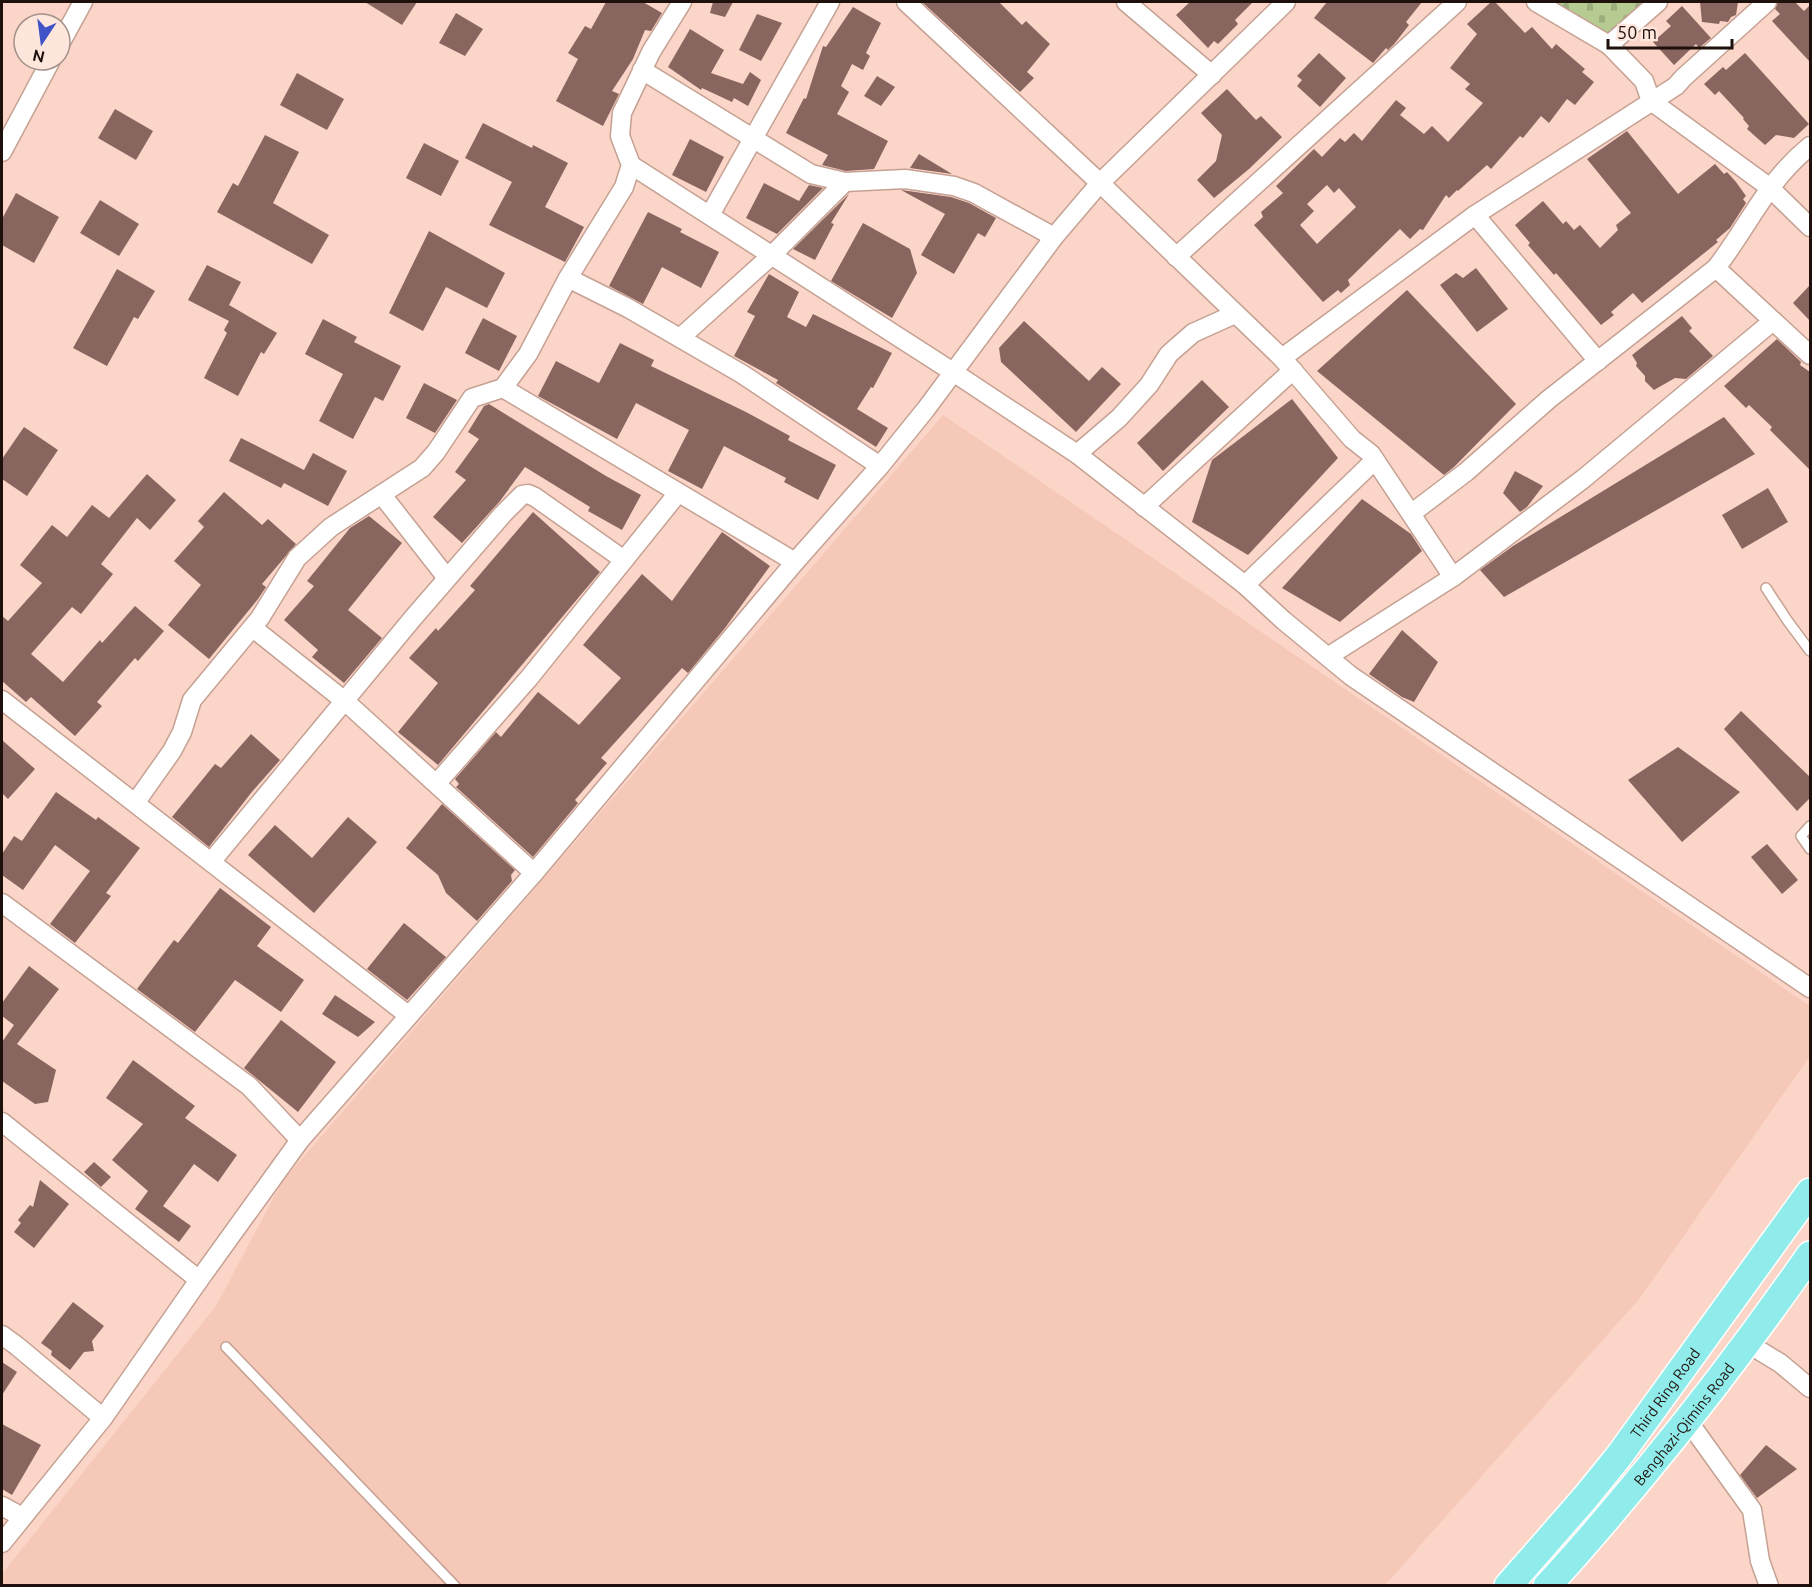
<svg xmlns="http://www.w3.org/2000/svg" width="1812" height="1587" font-family="Ubuntu,sans-serif">
  <defs>
    <pattern id="cemetery-stones" width="16" height="16" patternUnits="userSpaceOnUse" patternTransform="scale(1.5)"><rect width="16" height="16" fill="#b6cb92"/><path d="M2 7V4a2 2 0 0 1 4 0v3zM10 15v-3a2 2 0 0 1 4 0v3z" fill="#9cad7d"/></pattern>
  </defs>
  <rect width="100%" height="100%" fill="#fbd5c7"/>
  <polygon fill="#f6c8b8" points="943,415 1810,1006 1810,1056 1640,1298 1385,1585 2,1586 2,1574 216,1306 282,1182"/>
  <polygon fill="url(#cemetery-stones)" points="1548,2 1647,2 1607,37"/>
  <g fill="#896560" fill-rule="evenodd">
    <polygon points="365,2 417,2 402,25"/>
    <polygon points="606,2 643,2 662,13 651,31 645,30 633,59 612,91 619,94 603,126 556,101 578,59 568,53 585,26 591,29"/>
    <polygon points="713,2 733,2 725,17 710,13"/>
    <polygon points="922,2 999,2 1022,25 1026,21 1050,44 1027,72 1034,78 1020,92"/>
    <polygon points="1190,2 1253,2 1235,20 1238,24 1218,44 1214,41 1208,48 1176,15"/>
    <polygon points="1327,2 1422,2 1406,22 1409,25 1395,43 1388,50 1386,48 1373,63 1314,18"/>
    <path d="M1491 2H1495L1525 33 1532 27 1552 49 1556 44 1585 69 1582 72 1594 82 1575 105 1567 99 1549 123 1541 116 1523 138 1520 136 1491 169 1487 165 1458 191 1457 190 1449 198 1446 195 1423 230 1420 229 1410 239 1400 229 1348 280 1350 285 1341 293 1338 290 1323 302 1254 225 1263 217 1261 212 1283 193 1276 186 1314 149 1322 157 1340 138 1345 142 1354 133 1362 141 1396 100 1406 108 1400 115 1424 134 1432 126 1448 142 1483 103 1465 89 1470 84 1450 68 1477 34 1467 24ZM1327 185 1334 193 1339 188 1356 207 1317 244 1300 225 1314 211 1307 204Z"/>
    <polygon points="1700,2 1738,2 1736,15 1731,17 1728,22 1720,21 1719,24 1702,22"/>
    <polygon points="1778,2 1795,2 1804,11 1810,5 1810,62 1772,21 1780,14 1775,9"/>
    <polygon points="1682,6 1711,38 1699,48 1696,44 1674,65 1653,42 1671,26 1666,21"/>
    <polygon points="853,7 881,23 866,53 870,56 863,70 852,64 841,86 849,92 837,114 888,141 874,169 846,171 822,165 828,155 786,133 804,98 806,99 823,46 826,47"/>
    <polygon points="456,13 483,29 465,56 439,43"/>
    <polygon points="757,14 782,23 761,61 739,50"/>
    <polygon points="690,29 724,50 711,73 743,84 750,72 761,80 748,106 734,98 732,102 702,88 701,90 668,67"/>
    <polygon points="1319,53 1346,78 1320,107 1297,86 1302,80 1297,76"/>
    <polygon points="1745,53 1809,124 1794,138 1776,135 1765,145 1747,129 1749,126 1743,119 1744,118 1719,91 1715,95 1704,84 1723,67 1726,70"/>
    <polygon points="297,73 344,99 327,130 280,105"/>
    <polygon points="877,76 895,87 881,106 864,96"/>
    <polygon points="1227,89 1256,120 1261,116 1282,137 1249,169 1214,198 1197,180 1216,161 1222,135 1201,113"/>
    <polygon points="115,109 153,131 136,160 98,138"/>
    <polygon points="483,123 532,148 533,145 568,163 545,207 584,227 565,262 489,225 512,182 465,158"/>
    <polygon points="1627,131 1678,194 1715,164 1724,174 1727,172 1736,182 1746,196 1743,199 1746,203 1730,228 1716,240 1718,242 1642,303 1633,293 1611,312 1614,315 1601,325 1556,273 1554,275 1528,245 1530,243 1515,225 1543,201 1563,224 1566,221 1574,230 1580,225 1600,248 1618,230 1616,225 1631,213 1587,159"/>
    <polygon points="265,135 299,152 273,203 329,235 312,264 217,212 233,183 238,186"/>
    <polygon points="690,139 724,157 706,192 672,175"/>
    <polygon points="424,143 459,161 441,196 406,178"/>
    <polygon points="919,154 952,174 910,168"/>
    <polygon points="764,183 799,201 809,185 823,188 777,234 746,218"/>
    <polygon points="901,190 951,197 969,203 996,218 985,237 978,233 954,274 921,255 945,214"/>
    <polygon points="16,193 59,217 34,263 2,245 2,219"/>
    <polygon points="849,194 831,223 834,224 815,260 793,249"/>
    <polygon points="100,200 139,224 119,256 80,233"/>
    <polygon points="648,212 682,229 680,232 719,252 701,288 662,267 643,304 609,286"/>
    <polygon points="863,223 910,249 917,273 892,318 831,281"/>
    <polygon points="429,231 505,273 487,308 446,287 423,331 389,313"/>
    <polygon points="207,265 241,282 229,305 277,333 264,354 261,352 238,396 204,378 227,333 224,330 229,321 188,300"/>
    <polygon points="1476,268 1508,309 1477,332 1440,285 1456,273 1463,278"/>
    <polygon points="117,269 155,291 138,319 134,317 107,366 73,348"/>
    <polygon points="769,274 799,292 787,317 806,327 813,314 892,353 873,388 871,387 857,409 888,428 876,447 776,383 778,380 734,356 755,316 747,312"/>
    <polygon points="1810,285 1810,321 1793,303"/>
    <polygon points="1407,290 1516,404 1454,467 1444,475 1317,371"/>
    <polygon points="1682,316 1692,328 1689,331 1713,356 1686,379 1675,378 1654,390 1645,381 1645,376 1636,366 1637,363 1632,355"/>
    <polygon points="483,318 517,336 499,371 465,353"/>
    <polygon points="323,319 357,337 354,342 401,366 383,401 375,397 353,439 319,421 343,374 305,354"/>
    <polygon points="1024,321 1089,381 1102,367 1121,384 1076,432 1001,362 999,348"/>
    <polygon points="1777,339 1801,362 1800,365 1810,372 1810,470 1770,430 1772,427 1749,405 1746,408 1724,386"/>
    <polygon points="620,343 654,360 651,366 746,412 790,436 788,440 836,465 818,500 784,482 786,478 724,446 702,489 668,471 689,430 636,403 617,439 538,396 556,361 599,383"/>
    <polygon points="1202,380 1229,407 1163,471 1137,443"/>
    <polygon points="424,383 457,400 435,433 406,418"/>
    <polygon points="1292,399 1338,458 1248,555 1192,522 1212,460"/>
    <polygon points="489,404 606,476 641,495 622,530 588,511 590,507 525,467 500,501 462,543 433,517 466,480 455,472 479,439 468,432 484,406"/>
    <polygon points="1724,417 1755,454 1504,597 1480,570 1513,546"/>
    <polygon points="24,427 58,450 27,496 2,479 2,459"/>
    <polygon points="241,438 304,470 313,453 347,471 328,506 284,483 281,488 229,461"/>
    <polygon points="1515,471 1543,486 1527,507 1520,512 1503,493"/>
    <polygon points="147,474 176,500 150,530 137,518 101,564 113,574 81,614 72,607 31,654 63,682 100,640 102,643 135,606 164,631 138,661 135,658 97,702 102,706 75,736 31,697 26,702 2,681 2,616 8,621 42,583 20,565 52,525 67,537 92,505 109,518"/>
    <polygon points="1768,488 1788,522 1742,549 1722,515"/>
    <polygon points="224,492 262,525 268,519 296,544 262,584 266,587 258,599 209,659 168,625 201,585 174,561 204,527 198,521"/>
    <polygon points="1362,499 1411,534 1422,551 1340,622 1282,588"/>
    <polygon points="533,512 600,572 438,765 398,732 438,683 409,658 436,628 438,631 475,590 470,586"/>
    <polygon points="369,516 402,543 348,610 382,638 344,683 312,657 318,650 284,620 314,586 307,581 350,528"/>
    <polygon points="722,532 770,566 725,628 688,673 682,668 601,758 607,763 575,800 578,803 533,857 456,787 459,784 455,779 496,732 501,737 538,692 579,725 621,678 583,645 642,574 672,601"/>
    <polygon points="1402,630 1438,662 1414,702 1402,697 1369,674"/>
    <polygon points="1741,711 1810,777 1810,798 1797,811 1724,729"/>
    <polygon points="251,734 280,760 251,793 209,847 172,817 215,764 221,768"/>
    <polygon points="2,740 35,769 8,799 2,793"/>
    <polygon points="1678,747 1740,792 1682,842 1628,780"/>
    <polygon points="56,792 96,820 98,817 140,848 106,893 111,896 75,943 50,924 90,871 55,845 23,890 2,875 2,854 14,836 22,841"/>
    <polygon points="442,804 515,870 511,875 512,881 477,921 446,893 438,875 406,848"/>
    <polygon points="348,817 377,842 314,913 248,855 275,825 312,858"/>
    <polygon points="1767,844 1798,880 1782,894 1751,857"/>
    <polygon points="220,888 271,927 257,946 304,980 281,1012 235,980 195,1032 137,989 174,940 178,943"/>
    <polygon points="404,923 446,957 407,1000 367,969"/>
    <polygon points="29,966 59,989 17,1044 56,1070 48,1102 35,1104 2,1081 2,1042 14,1025 2,1016 2,1003"/>
    <polygon points="335,995 375,1022 358,1037 322,1014"/>
    <polygon points="281,1020 336,1062 298,1112 244,1068"/>
    <polygon points="133,1060 195,1106 185,1118 237,1155 218,1182 194,1164 163,1206 191,1226 179,1242 135,1209 148,1191 112,1160 143,1124 106,1098"/>
    <polygon points="94,1162 111,1177 101,1187 84,1172"/>
    <polygon points="40,1180 69,1204 34,1248 14,1232 21,1223 18,1220 30,1205 33,1207"/>
    <polygon points="73,1302 104,1326 92,1341 94,1351 84,1352 70,1370 51,1355 52,1351 41,1343"/>
    <polygon points="2,1362 17,1372 2,1395"/>
    <polygon points="2,1424 41,1445 12,1495 2,1489"/>
    <polygon points="1766,1445 1797,1469 1757,1498 1740,1475"/>
  </g>
  <g fill="none" stroke-linecap="round" stroke-linejoin="round">
    <g stroke="#c5a193" stroke-width="12">
      <g id="lane">
        <polyline points="1766,588 1787,620 1810,651"/>
        <polyline points="1810,826 1801,836 1810,849"/>
        <polyline points="226,1347 455,1586"/>
      </g>
    </g>
    <g stroke="#c5a193" stroke-width="21">
      <g id="street">
        <polyline points="906,2 1100,183 1286,2"/>
        <polyline points="1126,2 1212,75"/>
        <polyline points="1536,2 1609,45 1644,81 1651,101 1769,187 1810,227"/>
        <polyline points="60,44 83,2"/>
        <polyline points="1609,45 1658,2"/>
        <polyline points="642,70 811,174 845,182 905,179 954,186 974,193 1054,237"/>
        <polyline points="2,152 51,60"/>
        <polyline points="631,165 953,372 1077,454 1245,585 1283,620 1351,676 1810,988"/>
        <polyline points="710,215 830,2"/>
        <polyline points="1475,215 1598,361"/>
        <polyline points="1176,257 1457,2"/>
        <polyline points="1716,268 1810,355"/>
        <polyline points="568,278 624,187 631,165 620,136 622,113 651,52 682,2"/>
        <polyline points="680,338 772,255 845,182"/>
        <polyline points="1282,358 1475,215 1676,86 1683,78 1767,2"/>
        <polyline points="503,388 795,562"/>
        <polyline points="1077,454 1119,418 1149,385 1169,354 1193,333 1235,314"/>
        <polyline points="382,495 447,578"/>
        <polyline points="1144,507 1293,370"/>
        <path d="M1412 513 1466 472 1549 399 1716 268C1750 224 1765 183 1810 146"/>
        <polyline points="1245,585 1375,460"/>
        <polyline points="253,628 346,702 534,873"/>
        <polyline points="1329,656 1453,577 1583,479 1773,321"/>
        <polyline points="2,700 408,1015"/>
        <polyline points="437,783 529,678 678,493"/>
        <polyline points="136,802 172,751 182,732 192,700 260,618 297,558 331,527 422,468 436,452 472,398 503,388 528,354 568,278 628,308 742,374 880,466"/>
        <polyline points="211,862 413,618 503,514 522,495 528,494 535,497 624,560"/>
        <polyline points="2,903 249,1086 300,1140"/>
        <polyline points="2,1122 199,1280"/>
        <polyline points="2,1335 17,1346 103,1418"/>
        <polyline points="1747,1343 1780,1363 1810,1388"/>
        <polyline points="1688,1421 1752,1510 1760,1561 1769,1586"/>
        <polyline points="2,1506 22,1517"/>
        <polyline points="2,1543 103,1418 199,1280 300,1140 534,873 795,562 880,466 926,409 1054,237 1100,183 1282,358 1352,439 1371,454 1453,577"/>
      </g>
    </g>
    <g stroke="#fff" stroke-width="30">
      <g id="primary">
        <path id="s1" d="M1508 1586 1585 1498 1619 1456 1810 1192"/>
        <path id="s2" d="M1547 1586C1583 1548 1615 1509 1648 1469 1705 1400 1759 1328 1810 1255"/>
      </g>
    </g>
    <use href="#lane" stroke="#fff" stroke-width="9"/>
    <use href="#street" stroke="#fff" stroke-width="18"/>
    <use href="#primary" stroke="#90eceb" stroke-width="27"/>
  </g>
  <g text-anchor="middle" dominant-baseline="central" stroke-width="6" stroke-linejoin="round" paint-order="stroke">
    <g font-size="15" fill="#1e110c" stroke="#fee6dd">
      <text stroke="none"><textPath href="#s1" startOffset="249">Third Ring Road</textPath></text>
      <text stroke="none"><textPath href="#s2" startOffset="212">Benghazi-Qimins Road</textPath></text>
    </g>
  </g>
  <rect width="1812" height="1587" fill="none" stroke="#1e110c" stroke-width="6"/>
  <g transform="translate(42 42) rotate(193)"><circle r="28" fill="#fee6dd" stroke="#a49189" stroke-width="1.5"/>
  <path d="M0-4.5L10 22L0 15L-10 22Z" fill="#4053c7"/>
  <text y="-9" font-size="16" font-weight="bold" text-anchor="middle" fill="#1e110c">N</text>
  </g>
  <path d="M1608 39v9h124v-9" fill="none" stroke="#1e110c" stroke-width="3"/>
  <text x="1617" y="39" font-size="18" fill="#1e110c" stroke="#fee6dd" stroke-width="4.5" paint-order="stroke">50 m</text>
</svg>
